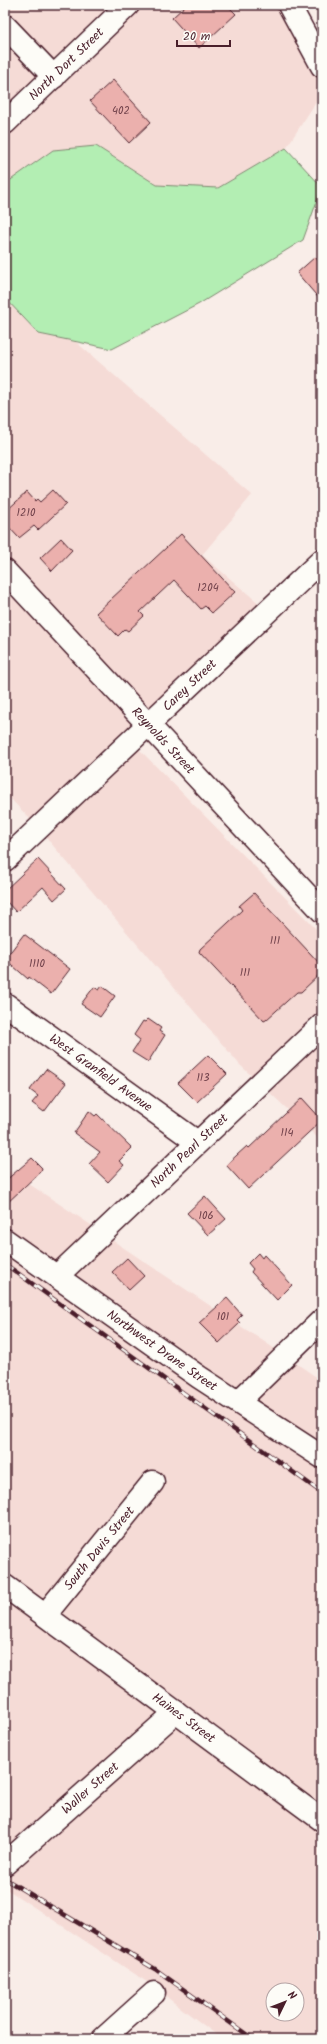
<svg xmlns="http://www.w3.org/2000/svg" width="327" height="2044" font-family="Kalam,sans-serif">
  <rect width="100%" height="100%" fill="#f9ede8"/>
  <filter id="ink" filterUnits="userSpaceOnUse"><feTurbulence type="fractalNoise" baseFrequency=".025" numOctaves="2"/><feDisplacementMap in="SourceGraphic" scale="8" xChannelSelector="R" yChannelSelector="G"/><feConvolveMatrix kernelMatrix="1 2 1 2 8 2 1 2 1" color-interpolation-filters="sRGB"/></filter>
  <g filter="url(#ink)">
    <g fill="#f5dbd6" fill-rule="evenodd">
      <polygon points="5,5 115,5 55,63 5,11"/>
      <polygon points="142,5 277,5 322,87 322,93 286,148 218,188 157,185 96,146 53,150 5,184 5,135"/>
      <polygon points="5,40 40,77 5,110"/>
      <polygon points="5,298 39,334 76,342 252,495 202,555 261,605 149,710 5,555"/>
      <polygon points="5,586 135,724 32,821 5,793"/>
      <polygon points="137,747 322,935 322,1012 253,1077 240,1065 44,835"/>
      <polygon points="322,1037 322,1142 266,1089"/>
      <polygon points="5,1168 94,1227 56,1264 5,1228"/>
      <polygon points="109,1238 278,1351 239,1389 206,1368 72,1274"/>
      <polygon points="5,1253 50,1283 55,1289 57,1288 322,1470 322,1807 59,1612 167,1480 153,1469 56,1587 41,1599 5,1574"/>
      <polygon points="293,1361 322,1381 322,1445 255,1400"/>
      <polygon points="5,1599 161,1714 5,1852"/>
      <path d="M175 1725 322 1833V2039H222L164 1995 167 1992 155 1979 150 1984 5 1888V1876ZM273 1990H297V2014H273Z"/>
    </g>
    <polygon fill="#b3eeb3" stroke="#7e866f" points="96,146 157,185 218,188 286,148 322,187 303,240 199,304 112,349 39,334 5,298 5,184 53,150"/>
    <g fill="#ebb0ad" stroke="#4a1f2b">
      <polygon points="186,5 227,5 236,14 199,48 172,18"/>
      <polygon points="113,80 151,122 129,143 90,101"/>
      <polygon points="315,257 322,265 322,302 297,273"/>
      <polygon points="53,490 66,504 38,530 34,526 19,538 5,523 5,512 27,492 35,501 37,499 40,502"/>
      <polygon points="181,534 235,592 212,613 205,606 201,609 174,580 140,612 144,616 128,631 125,629 118,636 96,613"/>
      <polygon points="61,538 72,550 52,571 40,558"/>
      <polygon points="38,859 66,889 54,900 43,887 16,912 5,900 5,890"/>
      <polygon points="254,893 322,966 322,972 301,992 297,992 266,1020 264,1021 199,952 200,949 242,910 239,906"/>
      <polygon points="24,934 70,969 51,994 29,977 28,979 5,959"/>
      <polygon points="102,986 115,996 100,1017 81,1004 94,987 99,990"/>
      <polygon points="148,1019 161,1028 159,1031 165,1035 148,1062 132,1052 140,1040 134,1035 143,1021 145,1022"/>
      <polygon points="208,1055 227,1074 197,1102 178,1083"/>
      <polygon points="46,1069 66,1083 44,1112 32,1103 38,1096 30,1090"/>
      <polygon points="302,1098 322,1120 248,1189 226,1165 247,1146 249,1148"/>
      <polygon points="89,1111 95,1116 97,1114 132,1148 119,1161 124,1165 108,1182 89,1164 100,1152 74,1133"/>
      <polygon points="32,1158 42,1168 41,1171 5,1205 5,1181"/>
      <polygon points="205,1196 226,1219 208,1235 187,1213"/>
      <polygon points="258,1253 262,1258 264,1255 292,1285 277,1300 251,1272 253,1269 248,1263"/>
      <polygon points="127,1258 144,1276 129,1290 112,1272"/>
      <polygon points="227,1298 242,1315 237,1320 240,1323 219,1343 199,1323"/>
    </g>
    <g fill="none" stroke-linecap="round" stroke-linejoin="round">
      <g stroke="#4a1f2b" stroke-width="25">
        <g id="minor">
          <polyline points="5,26 54,77"/>
          <path id="s1" d="M5 123 128 5"/>
          <path id="s2" d="M5 860 322 560"/>
          <path id="s3" d="M5 1004 197 1142"/>
          <path id="s4" d="M5 1240 199 1377 322 1457"/>
          <path id="s5" d="M57 1276 322 1025"/>
          <polyline points="239,1401 322,1320"/>
          <path id="s6" d="M5 1586 322 1820"/>
          <path id="s7" d="M45 1615 153 1482"/>
          <path id="s8" d="M5 1864 176 1712"/>
          <polyline points="103,2039 154,1993"/>
        </g>
      </g>
      <g stroke="#4a1f2b" stroke-width="25">
        <g id="major">
          <polyline points="289,5 322,66"/>
          <path id="s9" d="M5 571 322 911"/>
        </g>
      </g>
      <use href="#minor" stroke="#fdfcf7" stroke-width="22"/>
      <use href="#major" stroke="#fdfcf7" stroke-width="22"/>
      <g stroke="#4a1f2b" stroke-width="4.5">
        <g id="rail">
          <polyline points="5,1264 322,1493"/>
          <polyline points="5,1879 155,1969 253,2039"/>
        </g>
      </g>
      <use href="#rail" stroke="#fdfcf7" stroke-width="3" stroke-dasharray="9" stroke-linecap="butt"/>
    </g>
  </g>
  <g text-anchor="middle" dominant-baseline="central" stroke-width="3" stroke-linejoin="round" paint-order="stroke">
    <g font-size="11" fill="#72434c">
      <text x="121" y="111">402</text>
      <text x="26" y="513">1210</text>
      <text x="208" y="588">1204</text>
      <text x="275" y="941">111</text>
      <text x="37" y="964">1110</text>
      <text x="245" y="973">111</text>
      <text x="203" y="1078">113</text>
      <text x="287" y="1133">114</text>
      <text x="206" y="1216">106</text>
      <text x="223" y="1317">101</text>
    </g>
    <g font-size="13" fill="#4a1f2b" stroke="#fdfcf7">
      <text stroke="none"><textPath href="#s1" startOffset="85">North Dort Street</textPath></text>
      <text stroke="none"><textPath href="#s2" startOffset="254">Carey Street</textPath></text>
      <text stroke="none"><textPath href="#s9" startOffset="232">Reynolds Street</textPath></text>
      <text stroke="none"><textPath href="#s3" startOffset="118">West Granfield Avenue</textPath></text>
      <text stroke="none"><textPath href="#s5" startOffset="182">North Pearl Street</textPath></text>
      <text stroke="none"><textPath href="#s4" startOffset="192">Northwest Drane Street</textPath></text>
      <text stroke="none"><textPath href="#s7" startOffset="86">South Davis Street</textPath></text>
      <text stroke="none"><textPath href="#s6" startOffset="222">Haines Street</textPath></text>
      <text stroke="none"><textPath href="#s8" startOffset="114">Waller Street</textPath></text>
    </g>
  </g>
  <rect width="327" height="2044" fill="none" stroke="#fdfcf7" stroke-width="20"/>
  <rect x="10" y="10" width="307" height="2024" fill="none" stroke="#4a1f2b" stroke-width="1.5" filter="url(#ink)"/>
  <g transform="translate(285 2002) rotate(47)"><circle r="19" fill="#fdfcf7" stroke="#b5a4a5"/>
  <path d="M0-3L7 15L0 10L-7 15Z" fill="#4a1f2b"/>
  <text y="-6" font-size="11" font-weight="bold" text-anchor="middle" fill="#4a1f2b">N</text>
  </g>
  <path d="M177 40v6h53v-6" fill="none" stroke="#4a1f2b" stroke-width="2"/>
  <text x="183" y="40" font-size="12" fill="#4a1f2b" stroke="#fdfcf7" stroke-width="3" paint-order="stroke">20 m</text>
</svg>
